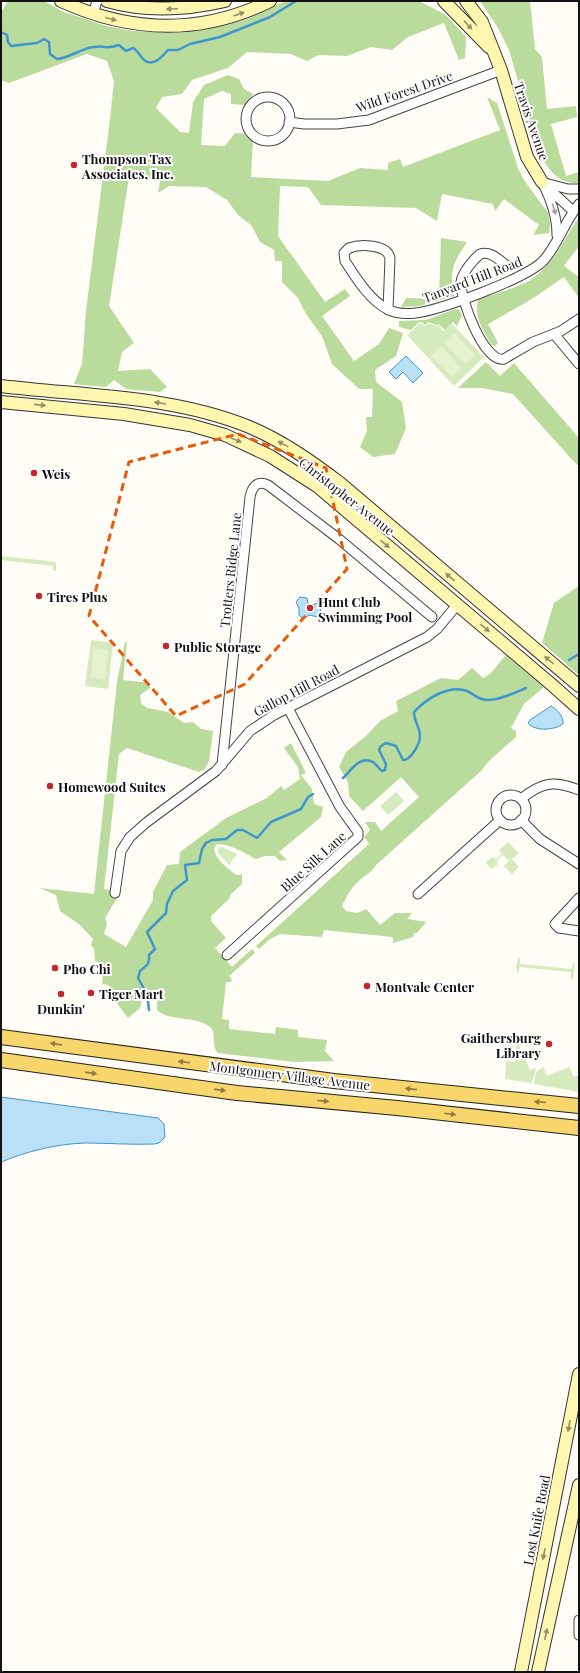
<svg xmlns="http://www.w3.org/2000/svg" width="580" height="1673" font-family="'Playfair Display',serif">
  <rect width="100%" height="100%" fill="#fffdf5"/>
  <g fill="#d5ebbd">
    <polygon points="420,323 425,326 429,323 436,326 439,325 444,331 452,324 484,357 454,386 407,335"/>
    <polygon points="1,556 56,562 56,571 53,571 53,566 1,560"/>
    <polygon points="91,640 113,643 108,689 85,686"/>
    <polygon points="396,792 404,801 388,815 380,806"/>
    <polygon points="508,842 519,853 512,859 519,867 512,874 504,866 509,861 503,855 497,860 498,864 491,869 486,863 487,861 493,857 496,859 502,854 499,850"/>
    <polygon points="222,847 237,854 229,865 218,853 218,848"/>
    <path d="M520 957V964L572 969 573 963H575L573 979H571V972L520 967 518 973C515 970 516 959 520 957Z"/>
    <polygon points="517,1041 530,1070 536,1068 532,1083 505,1079 506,1061 515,1062"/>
    <polygon points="543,1067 547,1076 569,1067 574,1077 579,1075 579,1092 534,1084 536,1072"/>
  </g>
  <g fill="#b9dc9c">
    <polygon points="8,1 44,1 64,12 106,26 132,31 179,33 227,25 247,19 286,1 419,1 446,15 466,37 465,58 459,60 444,23 408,37 392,50 371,47 347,56 318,55 307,61 291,54 247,52 228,68 192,80 182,94 162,97 156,108 180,132 189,133 193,102 204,85 228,75 239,79 244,89 253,94 245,105 231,104 231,94 222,91 204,99 201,145 225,146 235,133 247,134 253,141 251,177 328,181 360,168 388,170 388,163 400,159 403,167 500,130 487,97 497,103 518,168 524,180 548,213 550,224 549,233 533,235 539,225 504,199 495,211 493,204 442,194 437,221 416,208 321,205 308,187 280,186 278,236 325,302 345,289 350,296 322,316 354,361 379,344 389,328 403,333 396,356 375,370 376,382 402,402 406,428 395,454 373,457 360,447 367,431 366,417 372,417 373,389 359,389 332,364 322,336 306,314 298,298 282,282 282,261 275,261 274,250 260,242 252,226 238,215 227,200 206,187 169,186 158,193 160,181 129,177 109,306 134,343 122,352 118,371 150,369 167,387 160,392 126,389 114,380 106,387 74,384 82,364 86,311 110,119 114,81 107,61 87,54 9,83 1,80 1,12"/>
    <path d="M480 1H530L535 49 542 57 547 109 576 106 577 117 551 124 566 176 579 172V183C557 184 548 169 539 152L509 50 497 26Z"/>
    <path d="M579 217V246L564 266 579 277V298L564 277 532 299 488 324 498 343 495 346 492 345C483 331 474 317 478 300 493 294 510 290 525 283 551 270 563 240 579 217Z"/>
    <path d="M441 238 467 242C453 263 449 271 454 296L420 306 401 307 406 298 439 299Z"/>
    <polygon points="455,309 459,310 462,315 457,326 453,322 445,330 439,324 436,325 429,322 425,325 422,322 419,322 411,330 399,327 399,321 426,320"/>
    <polygon points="486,362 500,376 514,363 579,438 579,464 577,465 513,394 482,388 458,388"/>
    <polygon points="579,586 579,675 542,643 554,603"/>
    <path d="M125 642H127L123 680 150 683V688L140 695 141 703 147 708 168 712 184 723 193 722 201 729 213 731 209 761 205 769 199 772 127 748 119 754 104 889 111 890 119 895 105 918 107 923 104 934 126 947 153 900V892L167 865 179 864 180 852 226 818 267 798 281 786 284 790 300 779 298 767 284 748 291 743 306 773 301 775 312 789 314 804 323 807 321 817 279 852 287 860 280 861 275 856H265L256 859C244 853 231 844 217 844L214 848C215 860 228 868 236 875L242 874V884L229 896 230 898 211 916V921L226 938 215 948 232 967 252 949 255 953 229 976 232 980 231 982H226L222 1019 229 1020V1029L275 1034 276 1027 298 1030V1037L327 1040 325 1051 334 1061 295 1062 218 1053C211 1046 217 1033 210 1027 195 1015 169 1022 157 1010V1001L153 993 144 992 140 1008 128 1018 113 998H108L109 985 102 984 104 965 95 961 94 949 91 945 93 939 80 925 60 911 56 895 39 888 94 894 117 682Z"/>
    <path d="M506 655 544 687 524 704 511 728 516 731V737L489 761 481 771 376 865C373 872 365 875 360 880 351 887 347 896 342 906L346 911 357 913 366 909 380 925 395 913H412L407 919 426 922 417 933H414L413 937 393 943V937L324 930 322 937 280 934 270 939 259 949 256 946 369 844 364 837 370 830 365 822H375L381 831 419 797 401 777 363 811 349 796 348 782 339 767 346 752 366 736 380 721 398 711 396 701 441 678 458 680 472 668 483 678 490 674Z"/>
  </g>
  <g fill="#e6f2cf">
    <polygon points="454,333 475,355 465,364 444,343"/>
    <polygon points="441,346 461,368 452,377 431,356"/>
    <polygon points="94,648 108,650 105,680 91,678"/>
  </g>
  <g fill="#b9e0f7" stroke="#3f96cf">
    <polygon points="406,356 423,373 413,383 403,372 396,379 389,372"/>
    <polygon points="300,597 307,598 308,603 311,606 316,603 320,607 321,613 318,617 309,615 303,619 299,615 299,608 296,602"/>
    <path d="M551 706C557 709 564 717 563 724 555 730 535 732 528 723L530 720Z"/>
    <path d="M1 1097 158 1118 164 1124 165 1137 159 1143 154 1144C131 1145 108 1143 85 1143 56 1144 28 1151 1 1162Z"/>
  </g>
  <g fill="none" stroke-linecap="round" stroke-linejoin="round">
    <g stroke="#3f96cf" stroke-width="2.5">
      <path d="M1 32 7 35 8 42 11 46 37 43 44 39 49 42 50 54 57 59C70 58 81 48 94 47 106 45 105 50 119 45L126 51 133 48C137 50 139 54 142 58 152 69 162 57 168 50H178L190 44 220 37 270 17 296 1"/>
      <polyline points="569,660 579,654"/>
      <path d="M343 778C351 771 359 755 373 762 376 764 379 769 382 771L385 770 386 764 379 750 381 746 386 743 396 746 403 760C411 760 420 744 420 736 420 727 414 722 414 712 426 699 449 684 467 691 474 694 478 700 487 700 500 700 514 693 526 688"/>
      <path d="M149 1010 147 994 138 978 140 971C147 965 150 964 149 955L155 949 147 932 166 913 167 904 173 891 187 880 185 865 199 863 202 849 206 843 212 840 226 839 237 830H243L257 838 271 822 301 809 308 797 313 794"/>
    </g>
    <g stroke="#444" stroke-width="11">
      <g id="street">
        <polyline points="93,14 97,1"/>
        <circle cx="268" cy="119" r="22"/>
        <polyline points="289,122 304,124 337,124 369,120 501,70"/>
        <path d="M542 182C551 199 557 215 557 235"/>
        <polyline points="545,183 568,189 579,189"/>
        <polyline points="547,187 573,211"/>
        <path d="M506 265C498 259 491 251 480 254 473 260 462 273 461 282 460 299 484 363 504 359L533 342 561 331 579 319"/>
        <path d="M388 310 390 258C387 244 360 244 349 248L344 253 345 261C356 278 370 301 389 310 397 314 407 314 416 313 440 310 528 278 544 260 558 244 565 221 579 204"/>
        <polyline points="554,334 579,364"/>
        <path d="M222 765 250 497C252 487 257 480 268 485L339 539 432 617"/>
        <circle cx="511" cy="810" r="15"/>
        <path d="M521 799C542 782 554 780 579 790"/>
        <polyline points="521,820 540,839 579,864"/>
        <polyline points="115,893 121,851 130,837 147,822 216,771 250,731 274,715 427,637 437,629 457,605"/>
        <polyline points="418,894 500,820"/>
        <polyline points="579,898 555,924 559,928 579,931"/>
        <polyline points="227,955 358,837 358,832 340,807 288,708"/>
        <polyline points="579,1620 579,1635"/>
      </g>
    </g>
    <g stroke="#333" stroke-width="14">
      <g id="secondary">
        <path d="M61 1C131 33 201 35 270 1"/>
        <path d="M107 1C145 12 186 10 225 1"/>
        <polyline points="444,1 489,47"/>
        <polyline points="466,1 482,22 501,70 527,157 542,182"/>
        <path d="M1 386C82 396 170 395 247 426 281 440 311 461 340 483L579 686"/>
        <polyline points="1,402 124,414 190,425 225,435 270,456 317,486 551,684 579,709"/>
        <polyline points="521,1672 579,1374"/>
        <polyline points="538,1672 579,1485"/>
      </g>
    </g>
    <g stroke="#222" stroke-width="16">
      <g id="primary">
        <polyline points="1,1037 334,1081 579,1106"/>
        <polyline points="1,1060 237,1093 397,1108 579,1128"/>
      </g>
    </g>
    <use href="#street" stroke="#fff" stroke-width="9"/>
    <use href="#secondary" stroke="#fff6b0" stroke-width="12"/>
    <use href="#primary" stroke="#f9d66b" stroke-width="14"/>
  </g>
  <defs><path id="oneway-solid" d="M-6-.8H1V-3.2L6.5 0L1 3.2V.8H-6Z"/></defs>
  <g fill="#948f68">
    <use href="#oneway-solid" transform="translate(172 9) rotate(178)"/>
    <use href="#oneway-solid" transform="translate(239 14) rotate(-19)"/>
    <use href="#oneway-solid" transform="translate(111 19) rotate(15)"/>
    <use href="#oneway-solid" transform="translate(468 25) rotate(47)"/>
    <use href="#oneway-solid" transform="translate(160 403) rotate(-171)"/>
    <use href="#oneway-solid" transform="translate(40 405) rotate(6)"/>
    <use href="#oneway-solid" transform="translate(236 440) rotate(22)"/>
    <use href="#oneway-solid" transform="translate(283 444) rotate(-151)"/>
    <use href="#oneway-solid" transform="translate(385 544) rotate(40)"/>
    <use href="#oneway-solid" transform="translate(450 577) rotate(-140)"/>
    <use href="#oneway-solid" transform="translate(485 628) rotate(40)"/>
    <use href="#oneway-solid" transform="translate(549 660) rotate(-140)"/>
    <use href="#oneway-solid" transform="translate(569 1426) rotate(100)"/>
    <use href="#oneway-solid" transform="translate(544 1554) rotate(101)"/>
    <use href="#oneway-solid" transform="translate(546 1634) rotate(-78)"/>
  </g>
  <use fill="#a0a0a0" href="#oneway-solid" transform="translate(554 209) rotate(73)"/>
  <g fill="#917d42">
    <use href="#oneway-solid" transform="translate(56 1044) rotate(-172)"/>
    <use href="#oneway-solid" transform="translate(184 1062) rotate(-173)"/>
    <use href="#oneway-solid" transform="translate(91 1073) rotate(8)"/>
    <use href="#oneway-solid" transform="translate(411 1089) rotate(-174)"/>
    <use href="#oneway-solid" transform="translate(220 1090) rotate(8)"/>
    <use href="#oneway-solid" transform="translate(323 1101) rotate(5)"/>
    <use href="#oneway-solid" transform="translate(540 1102) rotate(-175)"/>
    <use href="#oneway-solid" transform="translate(450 1114) rotate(7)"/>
  </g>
  <path fill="none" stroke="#e8590c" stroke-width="3" stroke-dasharray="8 5" stroke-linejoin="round" d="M238 434 326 468 347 569 245 684 176 716 89 616 129 462Z"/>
  <g fill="#c4262e" stroke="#fff" stroke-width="1.5">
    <circle cx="74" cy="165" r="4"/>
    <circle cx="34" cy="473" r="4"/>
    <circle cx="39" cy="596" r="4"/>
    <circle cx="310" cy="608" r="4"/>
    <circle cx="166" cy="646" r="4"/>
    <circle cx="50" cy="786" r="4"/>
    <circle cx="55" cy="968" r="4"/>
    <circle cx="367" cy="986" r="4"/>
    <circle cx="91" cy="993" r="4"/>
    <circle cx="61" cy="994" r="4"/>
    <circle cx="549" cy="1044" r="4"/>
  </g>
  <g text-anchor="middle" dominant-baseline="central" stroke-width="4" stroke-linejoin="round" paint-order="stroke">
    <g font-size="13" fill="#111" stroke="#fff">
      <text transform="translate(404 91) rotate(-19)">Wild Forest Drive</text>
      <text transform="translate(532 121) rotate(71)">Travis Avenue</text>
      <text transform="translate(472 279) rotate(-21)">Tanyard Hill Road</text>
      <text transform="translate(347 496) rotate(38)">Christopher Avenue</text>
      <text transform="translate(230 570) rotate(-84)">Trotters Ridge Lane</text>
      <text transform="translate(296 690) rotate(-28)">Gallop Hill Road</text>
      <text transform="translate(313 861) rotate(-42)">Blue Silk Lane</text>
      <text transform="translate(290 1075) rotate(7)">Montgomery Village Avenue</text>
      <text transform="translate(536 1520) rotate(-79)">Lost Knife Road</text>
    </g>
    <g font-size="13" font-weight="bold" fill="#111" stroke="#fff" text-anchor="start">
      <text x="82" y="158">Thompson Tax<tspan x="82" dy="15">Associates, Inc.</tspan></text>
      <text x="42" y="473">Weis</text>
      <text x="47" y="596">Tires Plus</text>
      <text x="318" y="601">Hunt Club<tspan x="318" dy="15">Swimming Pool</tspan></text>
      <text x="174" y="646">Public Storage</text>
      <text x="58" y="786">Homewood Suites</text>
      <text x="63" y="968">Pho Chi</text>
      <text x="375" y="986">Montvale Center</text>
      <text x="99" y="993">Tiger Mart</text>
      <text x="61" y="1008" text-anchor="middle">Dunkin'</text>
      <text x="541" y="1037" text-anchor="end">Gaithersburg<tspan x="541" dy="15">Library</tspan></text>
    </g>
  </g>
  <rect width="580" height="1673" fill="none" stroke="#111111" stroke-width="4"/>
</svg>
